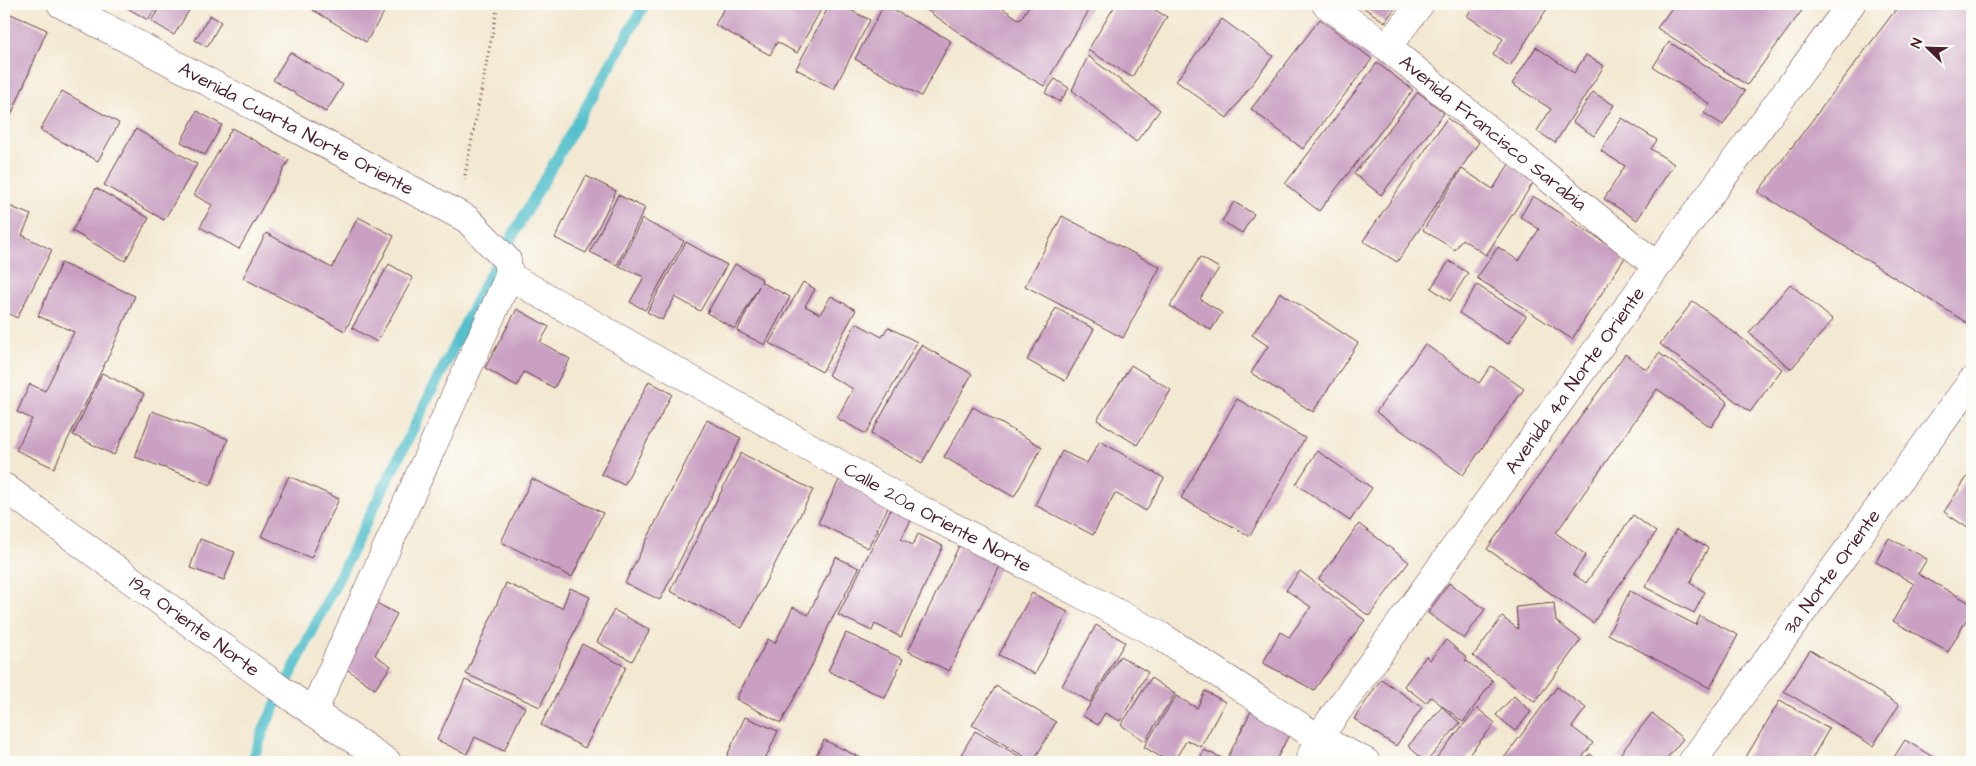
<svg xmlns="http://www.w3.org/2000/svg" width="1976" height="766" font-family="'Architects Daughter',sans-serif">
  <rect width="100%" height="100%" fill="#fdfcf7"/>
  <filter id="ink" filterUnits="userSpaceOnUse"><feTurbulence type="fractalNoise" baseFrequency=".02" numOctaves="2"/><feDisplacementMap in="SourceGraphic" scale="10" xChannelSelector="R" yChannelSelector="G"/><feConvolveMatrix kernelMatrix="1 2 1 2 8 2 1 2 1" color-interpolation-filters="sRGB"/></filter>
  <filter id="wash" filterUnits="userSpaceOnUse"><feTurbulence type="fractalNoise" baseFrequency=".0096" numOctaves="4" result="noise"/><feDisplacementMap in="SourceGraphic" scale="20" xChannelSelector="R" yChannelSelector="G"/><feGaussianBlur stdDeviation="1.12" result="paint"/><feColorMatrix in="noise" values="0 0 0 0 0 0 0 0 0 0 0 0 0 0 0 0 0 1.4 0 .05"/><feComposite in="paint" operator="in"/></filter>
  <g filter="url(#wash)">
    <rect width="100%" height="100%" fill="#f3e8d1"/>
    <g fill="none" stroke-linecap="round" stroke-linejoin="round">
      <polyline stroke="#53c0cc" stroke-width="11" points="252,762 266,724 486,282 645,4"/>
    </g>
    <g id="blocks">
      <g fill="#c9a0c2">
        <polygon points="120,4 158,4 148,20"/>
        <polygon points="162,4 193,4 174,35 151,21"/>
        <polygon points="317,4 389,4 366,42 313,10"/>
        <polygon points="726,4 824,4 797,53 777,42 770,55 715,25"/>
        <polygon points="830,4 838,4 870,20 834,89 796,69"/>
        <polygon points="918,4 996,4 1020,20 1030,4 1093,4 1044,86 997,59"/>
        <polygon points="1116,4 1145,4 1167,17 1132,77 1088,50"/>
        <polygon points="1358,4 1398,4 1385,22"/>
        <polygon points="1475,4 1550,4 1510,66 1493,55 1503,39 1467,16"/>
        <polygon points="1675,4 1803,4 1806,5 1747,85 1657,28"/>
        <polygon points="1900,4 1972,4 1972,326 1758,192"/>
        <polygon points="884,5 951,41 921,96 855,59"/>
        <polygon points="4,11 47,30 4,132"/>
        <polygon points="210,15 221,22 207,47 195,40"/>
        <polygon points="1222,19 1273,56 1227,118 1176,81"/>
        <polygon points="1320,19 1372,59 1303,149 1251,109"/>
        <polygon points="1669,42 1745,91 1723,125 1704,113 1710,104 1653,67"/>
        <polygon points="1536,47 1574,73 1586,55 1604,66 1555,143 1537,131 1551,109 1512,84"/>
        <polygon points="290,52 343,85 326,112 273,80"/>
        <polygon points="1088,56 1160,110 1136,142 1072,90"/>
        <polygon points="1377,63 1413,90 1319,211 1285,184"/>
        <polygon points="1055,79 1069,88 1060,102 1045,93"/>
        <polygon points="62,91 119,123 98,161 40,130"/>
        <polygon points="1418,92 1444,113 1381,195 1354,174"/>
        <polygon points="1593,92 1614,105 1594,136 1573,122"/>
        <polygon points="197,111 222,125 205,155 181,142"/>
        <polygon points="1447,118 1479,142 1397,262 1363,241"/>
        <polygon points="1622,118 1657,140 1651,149 1674,164 1637,220 1604,199 1625,166 1601,151"/>
        <polygon points="232,128 289,160 239,249 200,227 212,205 194,195"/>
        <polygon points="136,129 197,164 164,220 104,185"/>
        <polygon points="1509,164 1535,180 1486,255 1462,239 1455,250 1423,230 1462,169 1493,189"/>
        <polygon points="586,176 616,191 586,253 555,238"/>
        <polygon points="96,188 149,218 125,261 72,231"/>
        <polygon points="618,195 645,208 617,265 590,252"/>
        <polygon points="1533,196 1626,256 1572,339 1477,278 1498,247 1519,261 1539,229 1520,217"/>
        <polygon points="1234,202 1254,214 1242,233 1222,221"/>
        <polygon points="4,204 31,215 22,235 52,250 17,318 4,311"/>
        <polygon points="1062,216 1160,267 1123,338 1025,286"/>
        <polygon points="358,217 394,236 345,331 243,278 266,233 332,268"/>
        <polygon points="642,219 684,241 645,310 630,302 644,277 619,266"/>
        <polygon points="686,242 727,265 700,311 675,297 662,320 647,312"/>
        <polygon points="1200,257 1219,268 1200,299 1222,313 1211,330 1170,306"/>
        <polygon points="1449,261 1468,273 1450,301 1431,288"/>
        <polygon points="61,263 135,296 112,349 54,468 16,450 32,419 17,412 30,384 45,391 74,332 38,316"/>
        <polygon points="389,264 413,278 377,342 352,328"/>
        <polygon points="735,264 762,279 761,282 790,297 765,345 737,331 759,286 735,329 707,313"/>
        <polygon points="803,282 815,289 805,306 820,314 831,296 856,310 822,372 769,343"/>
        <polygon points="1790,284 1833,320 1791,369 1749,333"/>
        <polygon points="1477,285 1526,316 1508,344 1459,313"/>
        <polygon points="1280,292 1358,343 1313,412 1251,373 1268,346 1252,335"/>
        <polygon points="1693,301 1782,369 1750,412 1660,344"/>
        <polygon points="1056,308 1094,329 1065,381 1027,360"/>
        <polygon points="517,309 549,327 540,342 570,359 554,388 524,372 517,386 485,368"/>
        <polygon points="856,323 882,337 888,327 917,342 866,434 837,418 853,389 828,375"/>
        <polygon points="1425,344 1479,383 1491,366 1524,389 1463,475 1376,412"/>
        <polygon points="921,345 972,374 922,463 871,434"/>
        <polygon points="1659,353 1728,402 1711,427 1657,389 1556,533 1586,555 1573,574 1586,583 1633,515 1656,532 1593,623 1487,549 1625,354 1647,370"/>
        <polygon points="1131,365 1171,390 1137,445 1097,420"/>
        <polygon points="102,373 144,394 114,455 73,435"/>
        <polygon points="649,381 672,394 624,485 601,474"/>
        <polygon points="1237,399 1305,438 1250,536 1181,498"/>
        <polygon points="973,407 1042,447 1014,497 944,457"/>
        <polygon points="152,411 228,439 211,485 135,457"/>
        <polygon points="707,420 741,438 660,600 625,583"/>
        <polygon points="1100,441 1164,478 1146,511 1115,493 1093,535 1035,505 1062,451 1087,463"/>
        <polygon points="1317,451 1372,488 1350,521 1296,484"/>
        <polygon points="741,453 813,490 742,628 670,591"/>
        <polygon points="289,476 339,499 311,558 261,536"/>
        <polygon points="1967,477 1972,480 1972,531 1944,512"/>
        <polygon points="532,479 603,513 572,577 501,542"/>
        <polygon points="839,480 889,505 868,548 818,523"/>
        <polygon points="893,505 914,515 901,539 913,545 918,534 943,546 901,637 875,624 872,631 838,615"/>
        <polygon points="1359,524 1409,562 1369,616 1319,579"/>
        <polygon points="1676,530 1708,548 1690,583 1705,592 1694,613 1645,587"/>
        <polygon points="1889,538 1927,559 1918,574 1972,604 1972,610 1948,652 1893,621 1914,584 1876,562"/>
        <polygon points="200,539 235,552 224,580 190,568"/>
        <polygon points="959,546 1000,566 949,671 908,651"/>
        <polygon points="836,557 859,568 829,625 813,663 781,723 736,699 768,639 775,643 793,607 808,615"/>
        <polygon points="1300,571 1365,620 1314,690 1263,663 1280,632 1289,637 1311,607 1286,590"/>
        <polygon points="506,583 562,608 570,588 590,597 540,707 466,674"/>
        <polygon points="1449,583 1485,609 1464,639 1428,613"/>
        <polygon points="1630,591 1696,625 1700,616 1738,635 1710,688 1608,634"/>
        <polygon points="1032,593 1068,612 1035,674 999,655"/>
        <polygon points="373,601 397,614 375,655 391,666 375,689 338,663"/>
        <polygon points="1554,603 1556,621 1581,640 1535,702 1473,656 1502,617 1518,629 1516,607"/>
        <polygon points="614,610 650,630 632,661 597,642"/>
        <polygon points="1096,625 1125,642 1090,702 1062,686"/>
        <polygon points="846,633 903,659 885,698 828,671"/>
        <polygon points="1446,640 1467,658 1465,660 1493,681 1463,722 1431,697 1426,703 1404,686 1426,656 1430,660"/>
        <polygon points="582,644 626,667 585,748 541,725"/>
        <polygon points="1810,650 1899,705 1873,746 1784,691"/>
        <polygon points="1120,656 1148,672 1120,721 1105,713 1098,725 1083,716"/>
        <polygon points="1151,678 1175,694 1145,741 1121,725"/>
        <polygon points="1381,679 1422,707 1396,746 1354,719"/>
        <polygon points="465,680 525,707 504,751 475,737 467,754 437,740"/>
        <polygon points="996,686 1056,722 1033,762 972,725"/>
        <polygon points="1557,687 1586,708 1572,727 1593,743 1579,762 1501,762"/>
        <polygon points="1205,691 1225,702 1201,747 1187,740 1173,762 1169,762 1144,747 1176,696 1197,708"/>
        <polygon points="1514,696 1531,712 1515,731 1496,715"/>
        <polygon points="1780,700 1829,729 1810,762 1743,762"/>
        <polygon points="1442,707 1460,723 1426,762 1408,746"/>
        <polygon points="1477,708 1495,723 1463,762 1433,762"/>
        <polygon points="1251,711 1291,731 1275,762 1239,762 1228,757"/>
        <polygon points="1652,713 1683,739 1664,762 1625,762 1618,757"/>
        <polygon points="745,717 778,731 764,762 724,762"/>
        <polygon points="975,731 1029,762 960,762 957,761"/>
        <polygon points="824,740 869,762 813,762"/>
        <polygon points="1905,740 1938,760 1936,762 1891,762"/>
        <polygon points="1204,750 1231,762 1198,762"/>
        <polygon points="1590,754 1601,762 1584,762"/>
      </g>
    </g>
  </g>
  <g filter="url(#ink)">
    <use href="#blocks" fill-opacity="0" stroke="#633d44" stroke-width="1"/>
    <g fill="none" stroke-linecap="round" stroke-linejoin="round">
      <g stroke="#633d44" stroke-width="29">
        <g id="minor">
          <path id="s1" d="M61 4 467 219 507 260 509 276"/>
          <path id="s2" d="M1326 4 1387 47 1657 266"/>
          <polyline points="1387,47 1420,4"/>
          <path id="s3" d="M509 276 906 502 1159 635 1318 738 1366 762"/>
          <path id="s4" d="M4 487 294 699 387 762"/>
          <polyline points="313,712 509,276"/>
          <path id="s5" d="M1309 762 1318 738 1657 266 1851 4"/>
          <path id="s6" d="M1692 762 1972 381"/>
        </g>
      </g>
      <polyline stroke="#633d44" stroke-width="3" stroke-dasharray="1 4" stroke-linecap="butt" points="464,180 498,4"/>
      <use href="#minor" stroke="#fff" stroke-width="28"/>
    </g>
  </g>
  <g text-anchor="middle" dominant-baseline="central" stroke-width="4" stroke-linejoin="round" paint-order="stroke">
    <g font-size="19" fill="#4a1f2b" stroke="#fdfcf7">
      <text stroke="none"><textPath href="#s1" startOffset="266">Avenida Cuarta Norte Oriente</textPath></text>
      <text stroke="none"><textPath href="#s2" startOffset="211">Avenida Francisco Sarabia</textPath></text>
      <text stroke="none"><textPath href="#s5" startOffset="466">Avenida 4a Norte Oriente</textPath></text>
      <text stroke="none"><textPath href="#s3" startOffset="492">Calle 20a Oriente Norte</textPath></text>
      <text stroke="none"><textPath href="#s6" startOffset="236">3a Norte Oriente</textPath></text>
      <text stroke="none"><textPath href="#s4" startOffset="236">19a. Oriente Norte</textPath></text>
    </g>
  </g>
  <rect width="1976" height="766" fill="none" stroke="#fdfcf7" stroke-width="20"/>
  <g transform="translate(1928 48) rotate(293)" stroke="#fdfcf7" stroke-width="4" paint-order="stroke">
  <path d="M0-4L9 19L0 12L-9 19Z" fill="#4a1f2b"/>
  <text y="-8" font-size="14" font-weight="bold" text-anchor="middle" fill="#4a1f2b">N</text>
  </g>
</svg>
